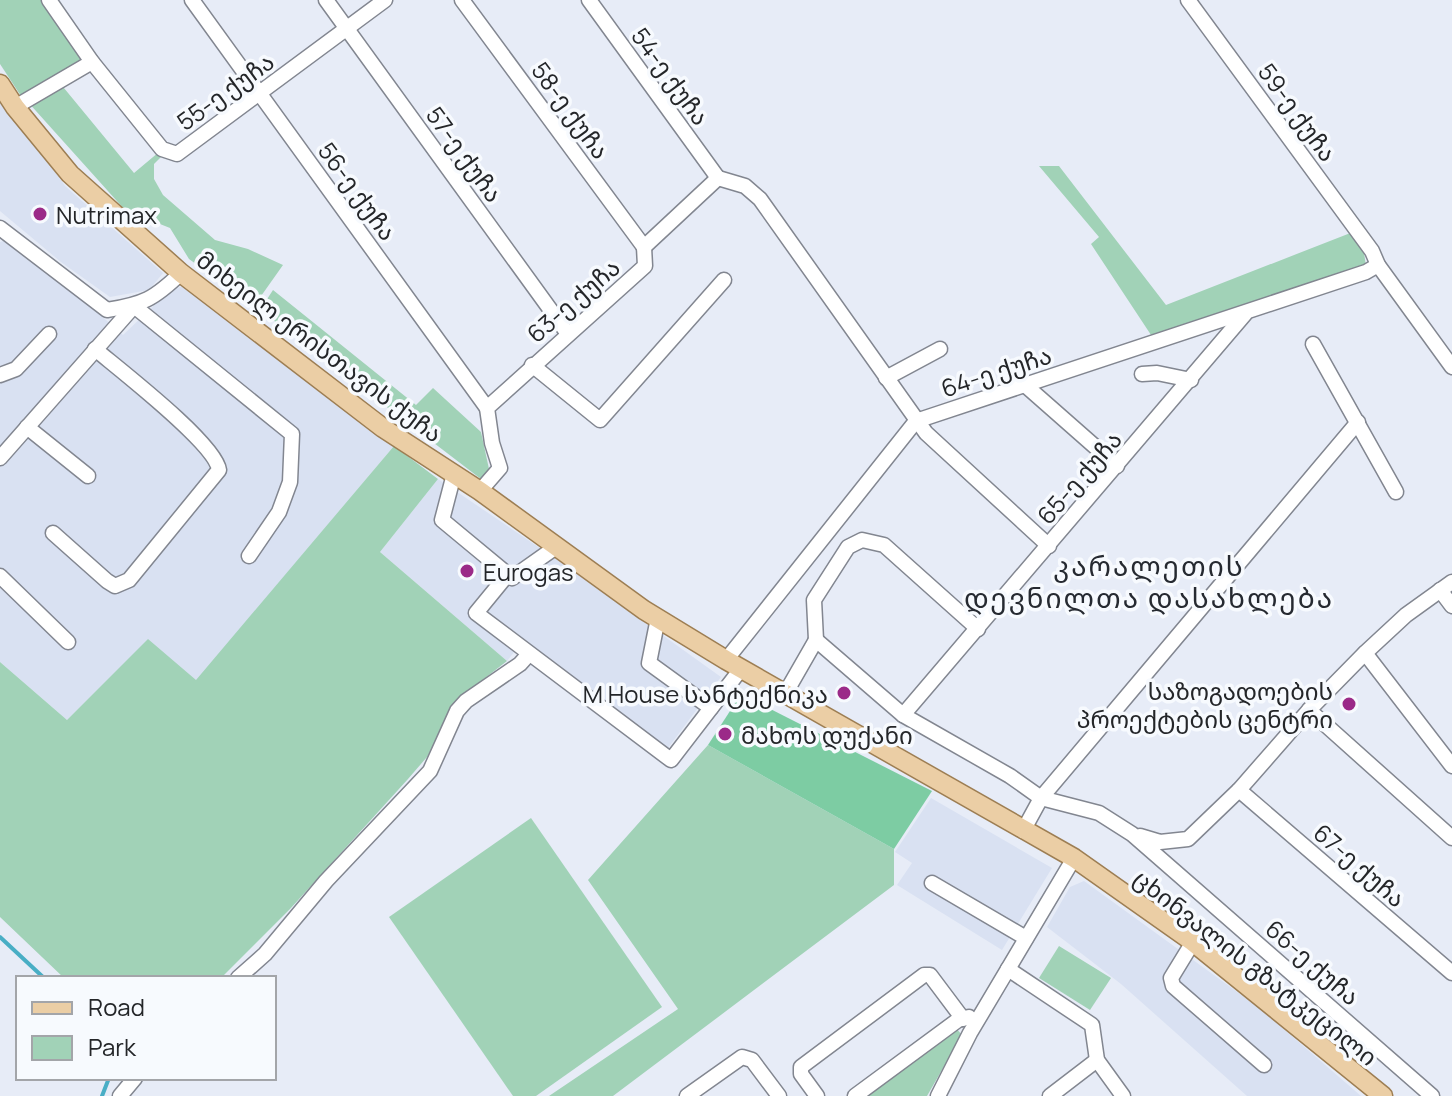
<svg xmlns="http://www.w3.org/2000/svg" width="1452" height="1096" font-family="Manrope,'Noto Sans Georgian',sans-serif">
  <rect width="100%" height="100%" fill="#e7ecf7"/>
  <g fill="#d9e1f2">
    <polygon points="0,95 65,186 163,273 149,290 110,297 61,262 0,211"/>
    <polygon points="13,238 123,335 167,293 184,285 394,446 196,681 148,640 67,720 0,662 0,242"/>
    <polygon points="438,479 559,561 721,677 668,748 522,642 507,661 380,552"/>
    <polygon points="931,798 1052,868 1002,950 897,885 912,863 895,852"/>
    <polygon points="1084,881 1258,1007 1361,1096 1247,1096 1121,984 1047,927 1070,887"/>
  </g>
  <g fill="#a1d2b7">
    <polygon points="0,0 42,0 84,60 23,99 0,64"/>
    <polygon points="59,82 134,173 159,152 162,156 154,164 154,179 163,195 215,240 248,249 283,265 254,306 189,259 170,228 125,210 27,101"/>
    <polygon points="1039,166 1059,166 1166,305 1353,232 1363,246 1366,266 1153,338 1091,244 1099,237"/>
    <polygon points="273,290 416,405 433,388 481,432 489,469 481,479 260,310"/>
    <polygon points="394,446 438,479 380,552 507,661 458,699 427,757 408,779 290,909 221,978 64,978 0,917 0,662 67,720 148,639 196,680"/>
    <polygon points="708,745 894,849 894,885 613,1096 549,1096 678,1009 588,880"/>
    <polygon points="531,818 662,1007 536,1096 513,1096 389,917"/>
    <polygon points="1059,946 1111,978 1090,1010 1039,978"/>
    <polygon points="955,1027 962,1035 927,1096 859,1096"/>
  </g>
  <polygon fill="#7dcca3" points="741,694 932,791 894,849 708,745"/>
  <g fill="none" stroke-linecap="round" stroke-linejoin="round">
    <g stroke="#49aec5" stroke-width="4">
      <polyline points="0,937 44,978"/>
      <polyline points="102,1096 109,1078"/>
    </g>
    <g stroke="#828690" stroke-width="17">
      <g id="minor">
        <polyline points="49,0 92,62 162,149 177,154 385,0"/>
        <polyline points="192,0 487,408"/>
        <polyline points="326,0 568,334"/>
        <polyline points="462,0 644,247"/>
        <polyline points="589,0 718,178"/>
        <polyline points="1188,0 1372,251 1378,265 1452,367"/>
        <polyline points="15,107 92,62"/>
        <polyline points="718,178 745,186 760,199 926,433 1049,546"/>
        <path d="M0 228 107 310C144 304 154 299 181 273"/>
        <polyline points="644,247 718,178"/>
        <polyline points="1313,344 1396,492"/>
        <polyline points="532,365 600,420 724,280"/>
        <polyline points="1142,374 1157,373 1191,380"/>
        <polyline points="0,375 16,369 49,334"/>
        <polyline points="886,378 940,349"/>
        <polyline points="1025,385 1117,466"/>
        <polyline points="27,427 88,476"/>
        <polyline points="0,458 134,306 292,434 290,482 279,512 249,556"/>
        <polyline points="454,474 442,520 512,578 556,547"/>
        <polyline points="480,491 500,468 492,443 487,408 645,266 644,247"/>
        <path d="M53 533 107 581 115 586 129 580 219 470C216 444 120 370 95 349"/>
        <polyline points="508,574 476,613 671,760 741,669"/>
        <polyline points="0,576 68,642"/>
        <polyline points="1440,590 1452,606"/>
        <polyline points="658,618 649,663 711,708"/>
        <polyline points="816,640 903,715 1010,776 1041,798 1099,813 1132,834 1432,1096"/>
        <polyline points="816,640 814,600 848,547 862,540 884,545 978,629"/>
        <polyline points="1365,653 1452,766"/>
        <polyline points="726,660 916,421 1366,272 1378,265"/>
        <polyline points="785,694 816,640"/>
        <polyline points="1309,710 1452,838"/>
        <polyline points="903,715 1245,314"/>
        <polyline points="1239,790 1452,973"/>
        <polyline points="1023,831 1041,798 1358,422"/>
        <polyline points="1140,836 1160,842 1188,839 1239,790 1309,710 1365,653 1406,615 1452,582"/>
        <polyline points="932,883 1026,938"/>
        <polyline points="1193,942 1171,978 1173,986 1264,1065"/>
        <polyline points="1008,969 1092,1025 1097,1060 1123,1096"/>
        <polyline points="238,978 265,954 326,881 430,771 457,711 466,701 520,664 529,654"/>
        <polyline points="120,1096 135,1078"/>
        <polyline points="687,1096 742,1057 752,1060 779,1096"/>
        <polyline points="817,1096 801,1074 801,1067 924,975 930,975 963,1019"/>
        <polyline points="855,1096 958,1020 969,1017"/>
        <polyline points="938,1096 970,1033 1074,858"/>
        <polyline points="1050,1096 1097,1060"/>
      </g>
    </g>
    <g stroke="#9d7e53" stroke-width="21">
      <polyline id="major" points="0,84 15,107 70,174 181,273 383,428 480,491 644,610 726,660 1074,858 1193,942 1383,1096"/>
    </g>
    <use href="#minor" stroke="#fff" stroke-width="14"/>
    <use href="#major" stroke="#ebcea5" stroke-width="18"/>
  </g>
  <g fill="#9b2a88" stroke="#f7fafe" stroke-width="3">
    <circle cx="40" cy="214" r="8"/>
    <circle cx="467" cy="571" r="8"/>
    <circle cx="844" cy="693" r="8"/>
    <circle cx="1349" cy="704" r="8"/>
    <circle cx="725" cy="734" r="8"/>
  </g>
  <g text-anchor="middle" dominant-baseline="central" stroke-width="7" stroke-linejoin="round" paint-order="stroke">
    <g font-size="24" fill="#242629" stroke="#f7fafe">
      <text transform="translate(671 76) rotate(54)">54-ე ქუჩა</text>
      <text transform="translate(225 91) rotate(-36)">55-ე ქუჩა</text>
      <text transform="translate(571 110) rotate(54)">58-ე ქუჩა</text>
      <text transform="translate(1298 112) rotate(54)">59-ე ქუჩა</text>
      <text transform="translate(465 154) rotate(54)">57-ე ქუჩა</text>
      <text transform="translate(358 191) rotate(54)">56-ე ქუჩა</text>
      <text transform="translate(573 300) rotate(-41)">63-ე ქუჩა</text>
      <text transform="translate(320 346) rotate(37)">მიხეილ ერისთავის ქუჩა</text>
      <text transform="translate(996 371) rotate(-18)">64-ე ქუჩა</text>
      <text transform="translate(1079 477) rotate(-49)">65-ე ქუჩა</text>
      <text transform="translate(1360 865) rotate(41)">67-ე ქუჩა</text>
      <text transform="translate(1313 962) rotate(41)">66-ე ქუჩა</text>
      <text transform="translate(1256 967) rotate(38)">ცხინვალის გზატკეცილი</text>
    </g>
    <g font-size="24" fill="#242629" stroke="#f7fafe" text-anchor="start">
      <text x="56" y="214">Nutrimax</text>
      <text x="483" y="571">Eurogas</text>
      <text x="1333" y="690" text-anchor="end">საზოგადოების<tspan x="1333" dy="28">პროექტების ცენტრი</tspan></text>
      <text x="828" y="693" text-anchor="end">M House სანტექნიკა</text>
      <text x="741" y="734">მახოს დუქანი</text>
    </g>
    <g font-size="28" letter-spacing="2" fill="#262a31" stroke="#f7fafe">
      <text x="1149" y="565">კარალეთის<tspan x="1149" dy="32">დევნილთა დასახლება</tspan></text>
    </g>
  </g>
  <rect x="16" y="976" width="260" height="104" fill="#f7fafe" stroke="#a3a5a9" stroke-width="2"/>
  <rect x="32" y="1002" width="40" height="12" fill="#ebcea5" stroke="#a3a5a9" stroke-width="2"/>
  <text x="88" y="1016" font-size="24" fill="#242629">Road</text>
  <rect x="32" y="1036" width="40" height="24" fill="#a1d2b7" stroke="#a3a5a9" stroke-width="2"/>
  <text x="88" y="1056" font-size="24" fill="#242629">Park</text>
</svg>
